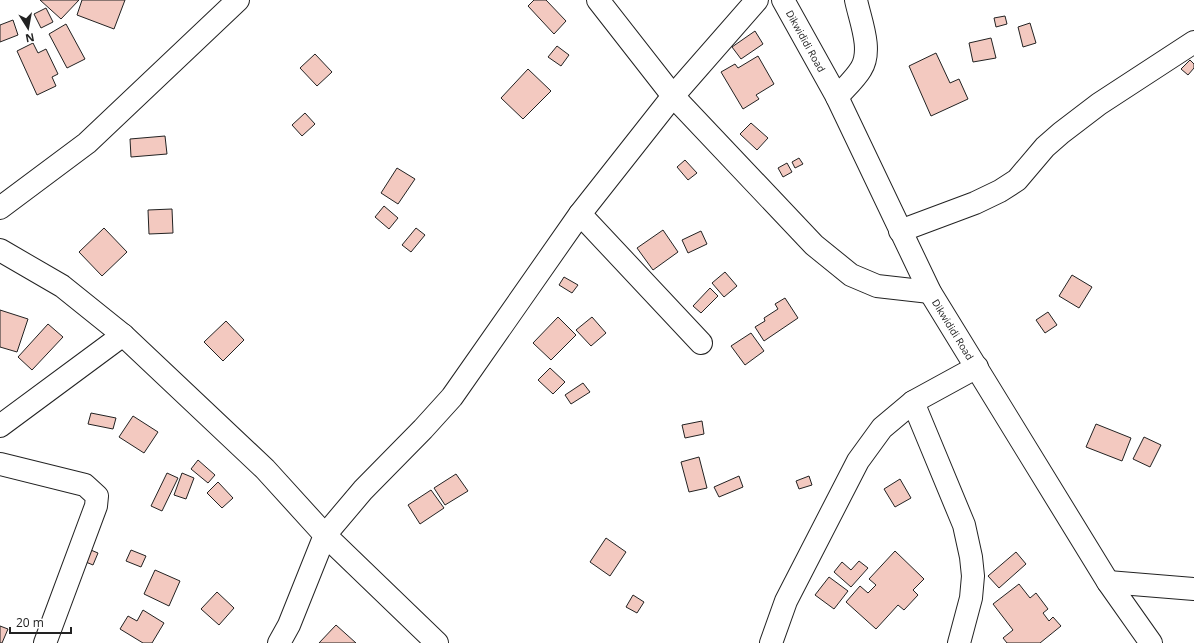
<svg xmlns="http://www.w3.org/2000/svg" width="1194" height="643" font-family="'Open Sans',sans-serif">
  <rect width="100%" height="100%" fill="#fff"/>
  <g fill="#f3c9c0" stroke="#222">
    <polygon points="40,0 79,0 61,19"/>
    <polygon points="82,0 125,0 114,29 77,15"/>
    <polygon points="534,0 546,0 566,21 554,34 528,6"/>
    <polygon points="46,8 53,22 41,28 34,14"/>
    <polygon points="1005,16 1007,24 996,27 994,18"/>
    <polygon points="13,20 18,35 0,42 0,25"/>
    <polygon points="1030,23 1036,43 1023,47 1018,27"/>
    <polygon points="66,24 85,59 67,68 49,34"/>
    <polygon points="755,31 763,44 741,59 732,47"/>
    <polygon points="991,38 996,58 973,62 969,43"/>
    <polygon points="33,43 38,53 46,49 58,74 52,77 56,86 37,95 17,51"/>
    <polygon points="557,46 569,55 561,66 548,57"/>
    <polygon points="936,53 950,83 959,79 968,99 931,116 909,66"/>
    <polygon points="315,54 332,72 317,86 300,68"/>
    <polygon points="758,56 774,84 756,95 759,99 743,109 721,72 735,64 738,68"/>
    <polygon points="1190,60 1194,64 1194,68 1188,75 1181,69"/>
    <polygon points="528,69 551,91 523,119 501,98"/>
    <polygon points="305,113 315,124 302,136 292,125"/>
    <polygon points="751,123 768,138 757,150 740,134"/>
    <polygon points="165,136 167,154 131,157 130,139"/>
    <polygon points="799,158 803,164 795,168 792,162"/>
    <polygon points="685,160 697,173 688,180 677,167"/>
    <polygon points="787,163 792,172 783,177 778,168"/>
    <polygon points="397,168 415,179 398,204 381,193"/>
    <polygon points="384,206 398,218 389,229 375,217"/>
    <polygon points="172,209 173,233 149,234 148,210"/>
    <polygon points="104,228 127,252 102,276 79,252"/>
    <polygon points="416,228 425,235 411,252 402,245"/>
    <polygon points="663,230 678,252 653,270 637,248"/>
    <polygon points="701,231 707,244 688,253 682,240"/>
    <polygon points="725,272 737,286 724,297 712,283"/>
    <polygon points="1072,275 1092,287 1079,308 1059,296"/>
    <polygon points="564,277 578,285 572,293 559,285"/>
    <polygon points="710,288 718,296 701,313 693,306"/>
    <polygon points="785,298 798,318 764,341 755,327 765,321 764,318 778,309 775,304"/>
    <polygon points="0,310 28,319 17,352 0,347"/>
    <polygon points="1048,312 1057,325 1045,333 1036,320"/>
    <polygon points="558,317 576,335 551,360 533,343"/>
    <polygon points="592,317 606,333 591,346 576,330"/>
    <polygon points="226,321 244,340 223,361 204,342"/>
    <polygon points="48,324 63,337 32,370 18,357"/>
    <polygon points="751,333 764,351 745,365 731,346"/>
    <polygon points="550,368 565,382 553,394 538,380"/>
    <polygon points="583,383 590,392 571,404 565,395"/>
    <polygon points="91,413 116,418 113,429 88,424"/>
    <polygon points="133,416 158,432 144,453 119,437"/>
    <polygon points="702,421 704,434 685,438 682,425"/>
    <polygon points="1096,424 1131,438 1122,461 1086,447"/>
    <polygon points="1144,437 1161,445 1150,467 1133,459"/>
    <polygon points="699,457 707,488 689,492 681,462"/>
    <polygon points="198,460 215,475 208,483 191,469"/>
    <polygon points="167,473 178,478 162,511 151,506"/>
    <polygon points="182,473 194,478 186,499 174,495"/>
    <polygon points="456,474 468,491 445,505 434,488"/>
    <polygon points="739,476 743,487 719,497 714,487"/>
    <polygon points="809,476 812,485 799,489 796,481"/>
    <polygon points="900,479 911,498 895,507 884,489"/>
    <polygon points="218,482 233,498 222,508 207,493"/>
    <polygon points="431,490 444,508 420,524 408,505"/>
    <polygon points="606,538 626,552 610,576 590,562"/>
    <polygon points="86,548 98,553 93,565 81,560"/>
    <polygon points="131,550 146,556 141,567 126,561"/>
    <polygon points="895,551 924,579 913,590 918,595 904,610 898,605 876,629 846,602 860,586 868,593 876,585 869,579"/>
    <polygon points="1016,552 1026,564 999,588 988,576"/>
    <polygon points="859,561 868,568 851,587 834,572 842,562 851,570"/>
    <polygon points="155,570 180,581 169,606 144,594"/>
    <polygon points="829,577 848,591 834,609 815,595"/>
    <polygon points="1019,584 1030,598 1036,593 1048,609 1043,613 1049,621 1053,617 1061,626 1040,643 1007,643 1003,638 1013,630 993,604"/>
    <polygon points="217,592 234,608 219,625 201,609"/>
    <polygon points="633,595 644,602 637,613 626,607"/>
    <polygon points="143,610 164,623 152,643 143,643 120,629 128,616 137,621"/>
    <polygon points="336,625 356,643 319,643"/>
    <polygon points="0,626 8,629 2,643 0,643"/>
  </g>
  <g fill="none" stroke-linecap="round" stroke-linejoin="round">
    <g stroke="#222" stroke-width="24">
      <g id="minor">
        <polyline points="598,0 673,96 814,245 851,275 877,286 930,292"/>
        <path id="s1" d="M783 0 837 97 930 292 1108 582 1151 643"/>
        <path d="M837 97C845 88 855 79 861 69 873 50 860 20 856 0"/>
        <polyline points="0,208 87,143 238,0"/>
        <polyline points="580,214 701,343"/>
        <polyline points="900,231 975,203 1000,191 1017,180 1045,147 1061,133 1099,104 1194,42"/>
        <polyline points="0,250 62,286 123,335 265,469 325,535 289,625 279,643"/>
        <polyline points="913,402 977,367"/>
        <polyline points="0,426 123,335"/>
        <polyline points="0,464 85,485 97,496 96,506 45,643"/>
        <polyline points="1108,582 1194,589"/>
        <polyline points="437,643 325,535 363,490 423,429 452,397 580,214 673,96 757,0"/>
        <polyline points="771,643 786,601 858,461 882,428 913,402 964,525 971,557 973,576 971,598 959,643"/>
      </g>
    </g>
    <use href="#minor" stroke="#fff" stroke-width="22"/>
  </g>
  <g text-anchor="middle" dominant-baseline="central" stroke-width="3" stroke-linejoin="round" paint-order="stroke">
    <g font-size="10" fill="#222" stroke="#fff">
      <text stroke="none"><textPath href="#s1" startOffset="47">Dikwididi Road</textPath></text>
      <text stroke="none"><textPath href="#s1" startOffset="371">Dikwididi Road</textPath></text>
    </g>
  </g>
  <g transform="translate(28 28) rotate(169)" stroke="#ffffff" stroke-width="3" paint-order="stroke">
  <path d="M0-3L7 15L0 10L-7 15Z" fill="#222222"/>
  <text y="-6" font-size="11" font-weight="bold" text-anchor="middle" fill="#222222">N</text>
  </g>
  <path d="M10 627v6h61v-6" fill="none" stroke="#222222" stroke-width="2"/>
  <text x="16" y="627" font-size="12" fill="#222222" stroke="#ffffff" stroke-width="3" paint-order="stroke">20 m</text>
</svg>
